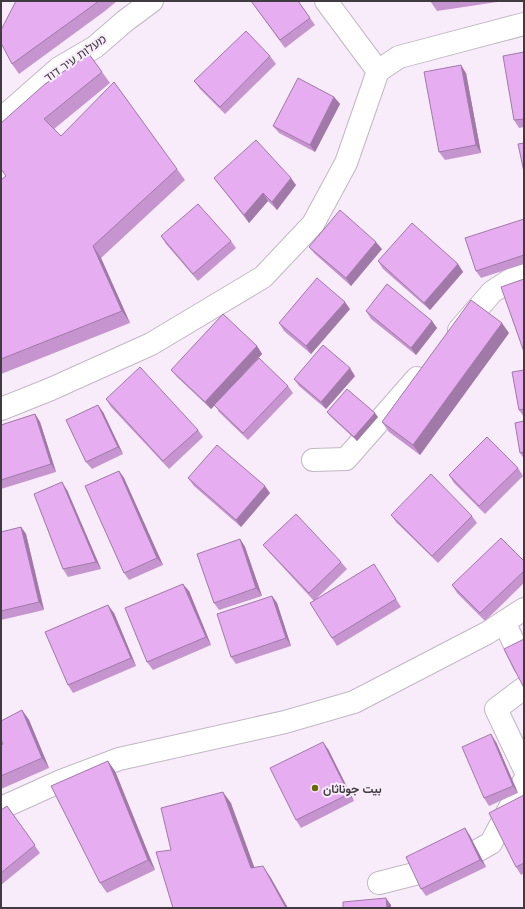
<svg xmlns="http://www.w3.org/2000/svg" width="525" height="909" font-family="Mulish,Vazirmatn,'Noto Sans Hebrew',sans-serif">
  <rect width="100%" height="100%" fill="#f8ecfa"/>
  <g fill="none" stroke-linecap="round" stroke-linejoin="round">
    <g stroke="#c2b7c4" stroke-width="24">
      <g id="street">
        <polyline points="326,1 378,71"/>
        <polyline points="459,330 492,292 524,271"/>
        <polyline points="1,409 51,389 151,344 263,277 313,224 346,163 378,71 399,57 524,24"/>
        <polyline points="313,460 346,459 417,378"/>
        <polyline points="504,622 524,664"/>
        <polyline points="524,688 496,709 524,768"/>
        <polyline points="1,808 61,781 119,759 285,722 354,702 487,633 524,609"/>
        <polyline points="379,883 454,864 491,843 524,781"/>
      </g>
    </g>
    <g stroke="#c2b7c4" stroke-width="24">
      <polyline id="secondary" points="1,119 59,68 95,47 125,21 152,1"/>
    </g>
    <use href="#street" stroke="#fff" stroke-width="22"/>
    <use href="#secondary" stroke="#fff" stroke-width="22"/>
  </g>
  <g fill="#c695cf">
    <polygon points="16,1 117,1 105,11 19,74 12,64"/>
    <polygon points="251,1 298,1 315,25 285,48"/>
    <polygon points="430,1 504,1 437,11"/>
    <polygon points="524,52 524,127 519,128 514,120"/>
    <polygon points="89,54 110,83 54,129 61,136 177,169 185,180 101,258 130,323 1,374 1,180 6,176 1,169"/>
    <polygon points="270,56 276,64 225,114 200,89 194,81"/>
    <polygon points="466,73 481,153 445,160 439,152"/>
    <polygon points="334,97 340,104 315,152 279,133 273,126"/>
    <polygon points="214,178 296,185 277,210 268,201 249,223"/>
    <polygon points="524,219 524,264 481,278 476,271"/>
    <polygon points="161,236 231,241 236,248 198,281 166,244"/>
    <polygon points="309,247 382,249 351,286 315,254"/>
    <polygon points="378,261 458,264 463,272 430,310 383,269"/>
    <polygon points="350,309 311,354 284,331 279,323"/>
    <polygon points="366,311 432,321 437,328 416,355 371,319"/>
    <polygon points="509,333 420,455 389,432 382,422"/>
    <polygon points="257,346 262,354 237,381 288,386 293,393 248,440 219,412 215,405 211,409 177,377 171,370"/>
    <polygon points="524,370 524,417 519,410"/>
    <polygon points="355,376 326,409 299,386 294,379"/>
    <polygon points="106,399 198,430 203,437 169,469 111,407"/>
    <polygon points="103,412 123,454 92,469 86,462"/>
    <polygon points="327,412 378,417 357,441 330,416"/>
    <polygon points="35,414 40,422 56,472 1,489 1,425"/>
    <polygon points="524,421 524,459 520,453"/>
    <polygon points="518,468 523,476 485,514 454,483 449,475"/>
    <polygon points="119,471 124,478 163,565 129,580 124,573"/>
    <polygon points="188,478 270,493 241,527 194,486"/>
    <polygon points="67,490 101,569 68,577 63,569"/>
    <polygon points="391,515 472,516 477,523 438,563 396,522"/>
    <polygon points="21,527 26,534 44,610 1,620 1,532"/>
    <polygon points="240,539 245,547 262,596 219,610 214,603"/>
    <polygon points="263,545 341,562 347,569 314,601 269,552"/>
    <polygon points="524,561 524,583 485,621 457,593 452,585"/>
    <polygon points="379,572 401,607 337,646 332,638"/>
    <polygon points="189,591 211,645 153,670 147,662"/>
    <polygon points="272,596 277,603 291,646 236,664 231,657"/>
    <polygon points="114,613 136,666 73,693 68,685"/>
    <polygon points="22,710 29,720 49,768 1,789 1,745 3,744"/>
    <polygon points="496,742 518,793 489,806 484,798"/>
    <polygon points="328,749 354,801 301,828 296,820"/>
    <polygon points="115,771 155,870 107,893 100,883"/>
    <polygon points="524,795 524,873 521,875 516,867"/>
    <polygon points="7,806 40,853 1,885 1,810"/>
    <polygon points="465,828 470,836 486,867 426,896 421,889"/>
  </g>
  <g fill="#a179a9">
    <polygon points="461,65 466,73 481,153 476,145"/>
    <polygon points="334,97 340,104 315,152 310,145"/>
    <polygon points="291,178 296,185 277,210 272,202"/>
    <polygon points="263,193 268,201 249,223 244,215"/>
    <polygon points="376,242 382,249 351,286 346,278"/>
    <polygon points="93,246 101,258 130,323 122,311"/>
    <polygon points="458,264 463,272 430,310 424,303"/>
    <polygon points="345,302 350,309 311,354 306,346"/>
    <polygon points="432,321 437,328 416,355 411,348"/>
    <polygon points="502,323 509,333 420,455 413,445"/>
    <polygon points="257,346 262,354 211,409 205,402"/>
    <polygon points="350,368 355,376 326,409 321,402"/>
    <polygon points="98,405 103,412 123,454 118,447"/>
    <polygon points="375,413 378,417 357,441 354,437"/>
    <polygon points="35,414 40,422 56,472 51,464"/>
    <polygon points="119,471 124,478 163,565 157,558"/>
    <polygon points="62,482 67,490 101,569 96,562"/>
    <polygon points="265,486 270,493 241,527 236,520"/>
    <polygon points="21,527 26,534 44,610 39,602"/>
    <polygon points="240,539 245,547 262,596 256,588"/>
    <polygon points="183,584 189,591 211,645 206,637"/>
    <polygon points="272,596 277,603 291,646 286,638"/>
    <polygon points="108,605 114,613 136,666 131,658"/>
    <polygon points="22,710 29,720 49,768 42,758"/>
    <polygon points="491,734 496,742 518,793 513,786"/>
    <polygon points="323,742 328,749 354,801 349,794"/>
    <polygon points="108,761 115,771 155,870 148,860"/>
    <polygon points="223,792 231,803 259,880 251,868"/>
    <polygon points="465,828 470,836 486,867 480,860"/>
    <polygon points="263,866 271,878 288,908 286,908"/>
    <polygon points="386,898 391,905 391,908 387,908"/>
  </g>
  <g fill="#e6adf1" stroke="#a179a9">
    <polygon points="16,1 99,1 12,64 1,43 1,30"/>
    <polygon points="251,1 298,1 310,18 280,40"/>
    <polygon points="246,31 270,56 220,107 194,81"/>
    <polygon points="524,52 524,119 514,120 503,56"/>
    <polygon points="89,54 102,72 44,119 61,136 114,82 177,169 93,246 122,311 1,359 1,180 6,176 1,169 1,123 45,84"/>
    <polygon points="461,65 476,145 439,152 424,72"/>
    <polygon points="298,78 334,97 310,145 273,126"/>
    <polygon points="256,140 291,178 272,202 263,193 244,215 214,178"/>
    <polygon points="524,143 524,172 518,144"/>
    <polygon points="198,204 231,241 193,274 161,236"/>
    <polygon points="340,210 376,242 346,278 309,247"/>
    <polygon points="524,219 524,255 476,271 465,238"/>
    <polygon points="412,223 458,264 424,303 378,261"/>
    <polygon points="317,278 345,302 306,346 279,323"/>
    <polygon points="524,279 524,352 501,287"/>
    <polygon points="387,284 432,321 411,348 366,311"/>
    <polygon points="471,300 502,323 413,445 382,422"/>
    <polygon points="223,314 257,346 205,402 171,370"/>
    <polygon points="323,345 350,368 321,402 294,379"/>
    <polygon points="259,358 288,386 243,433 214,405"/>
    <polygon points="140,367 198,430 163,461 106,399"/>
    <polygon points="524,370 524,409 519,410 512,372"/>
    <polygon points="347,389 375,413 354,437 327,412"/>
    <polygon points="98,405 118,447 86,462 66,420"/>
    <polygon points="35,414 51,464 1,480 1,425"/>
    <polygon points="524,421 524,452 520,453 515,423"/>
    <polygon points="487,437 518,468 479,506 449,475"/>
    <polygon points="217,445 265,486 236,520 188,478"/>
    <polygon points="119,471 157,558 124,573 85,486"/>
    <polygon points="431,474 472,516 432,556 391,515"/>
    <polygon points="62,482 96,562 63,569 34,494"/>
    <polygon points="296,514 341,562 309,593 263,545"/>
    <polygon points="21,527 39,602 1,611 1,532"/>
    <polygon points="501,538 524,561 524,571 480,613 452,585"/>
    <polygon points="240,539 256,588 214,603 197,554"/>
    <polygon points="374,564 396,599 332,638 310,603"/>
    <polygon points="183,584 206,637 147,662 125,608"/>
    <polygon points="272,596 286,638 231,657 217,614"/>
    <polygon points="108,605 131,658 68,685 45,632"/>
    <polygon points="524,639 524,688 504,649"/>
    <polygon points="22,710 42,758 1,776 1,745 3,744 1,740 1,721"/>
    <polygon points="491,734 513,786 484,798 462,747"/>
    <polygon points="323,742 349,794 296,820 270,768"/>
    <polygon points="108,761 148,860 100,883 51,786"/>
    <polygon points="223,792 251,868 263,866 286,908 173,908 156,852 171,850 161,808"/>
    <polygon points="524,795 524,863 516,867 489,813"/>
    <polygon points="7,806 35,845 1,873 1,810"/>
    <polygon points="465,828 480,860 421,889 406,857"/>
    <polygon points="386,898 387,908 343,908 343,902"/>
  </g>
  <circle fill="#686a09" stroke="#f8ecfa" stroke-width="1.5" cx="315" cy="788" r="4"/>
  <g text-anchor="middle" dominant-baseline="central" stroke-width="4" stroke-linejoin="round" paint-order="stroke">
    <g font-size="12" fill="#403b41" stroke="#f8ecfa">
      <text transform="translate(75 58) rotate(-35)">מעלות עיר דוד</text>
    </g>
    <g font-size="12" font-weight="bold" fill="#403b41" stroke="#f8ecfa" text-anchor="start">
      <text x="323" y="788">بيت جوناثان</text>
    </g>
  </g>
  <rect width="525" height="909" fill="none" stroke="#403b41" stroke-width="4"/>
</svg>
